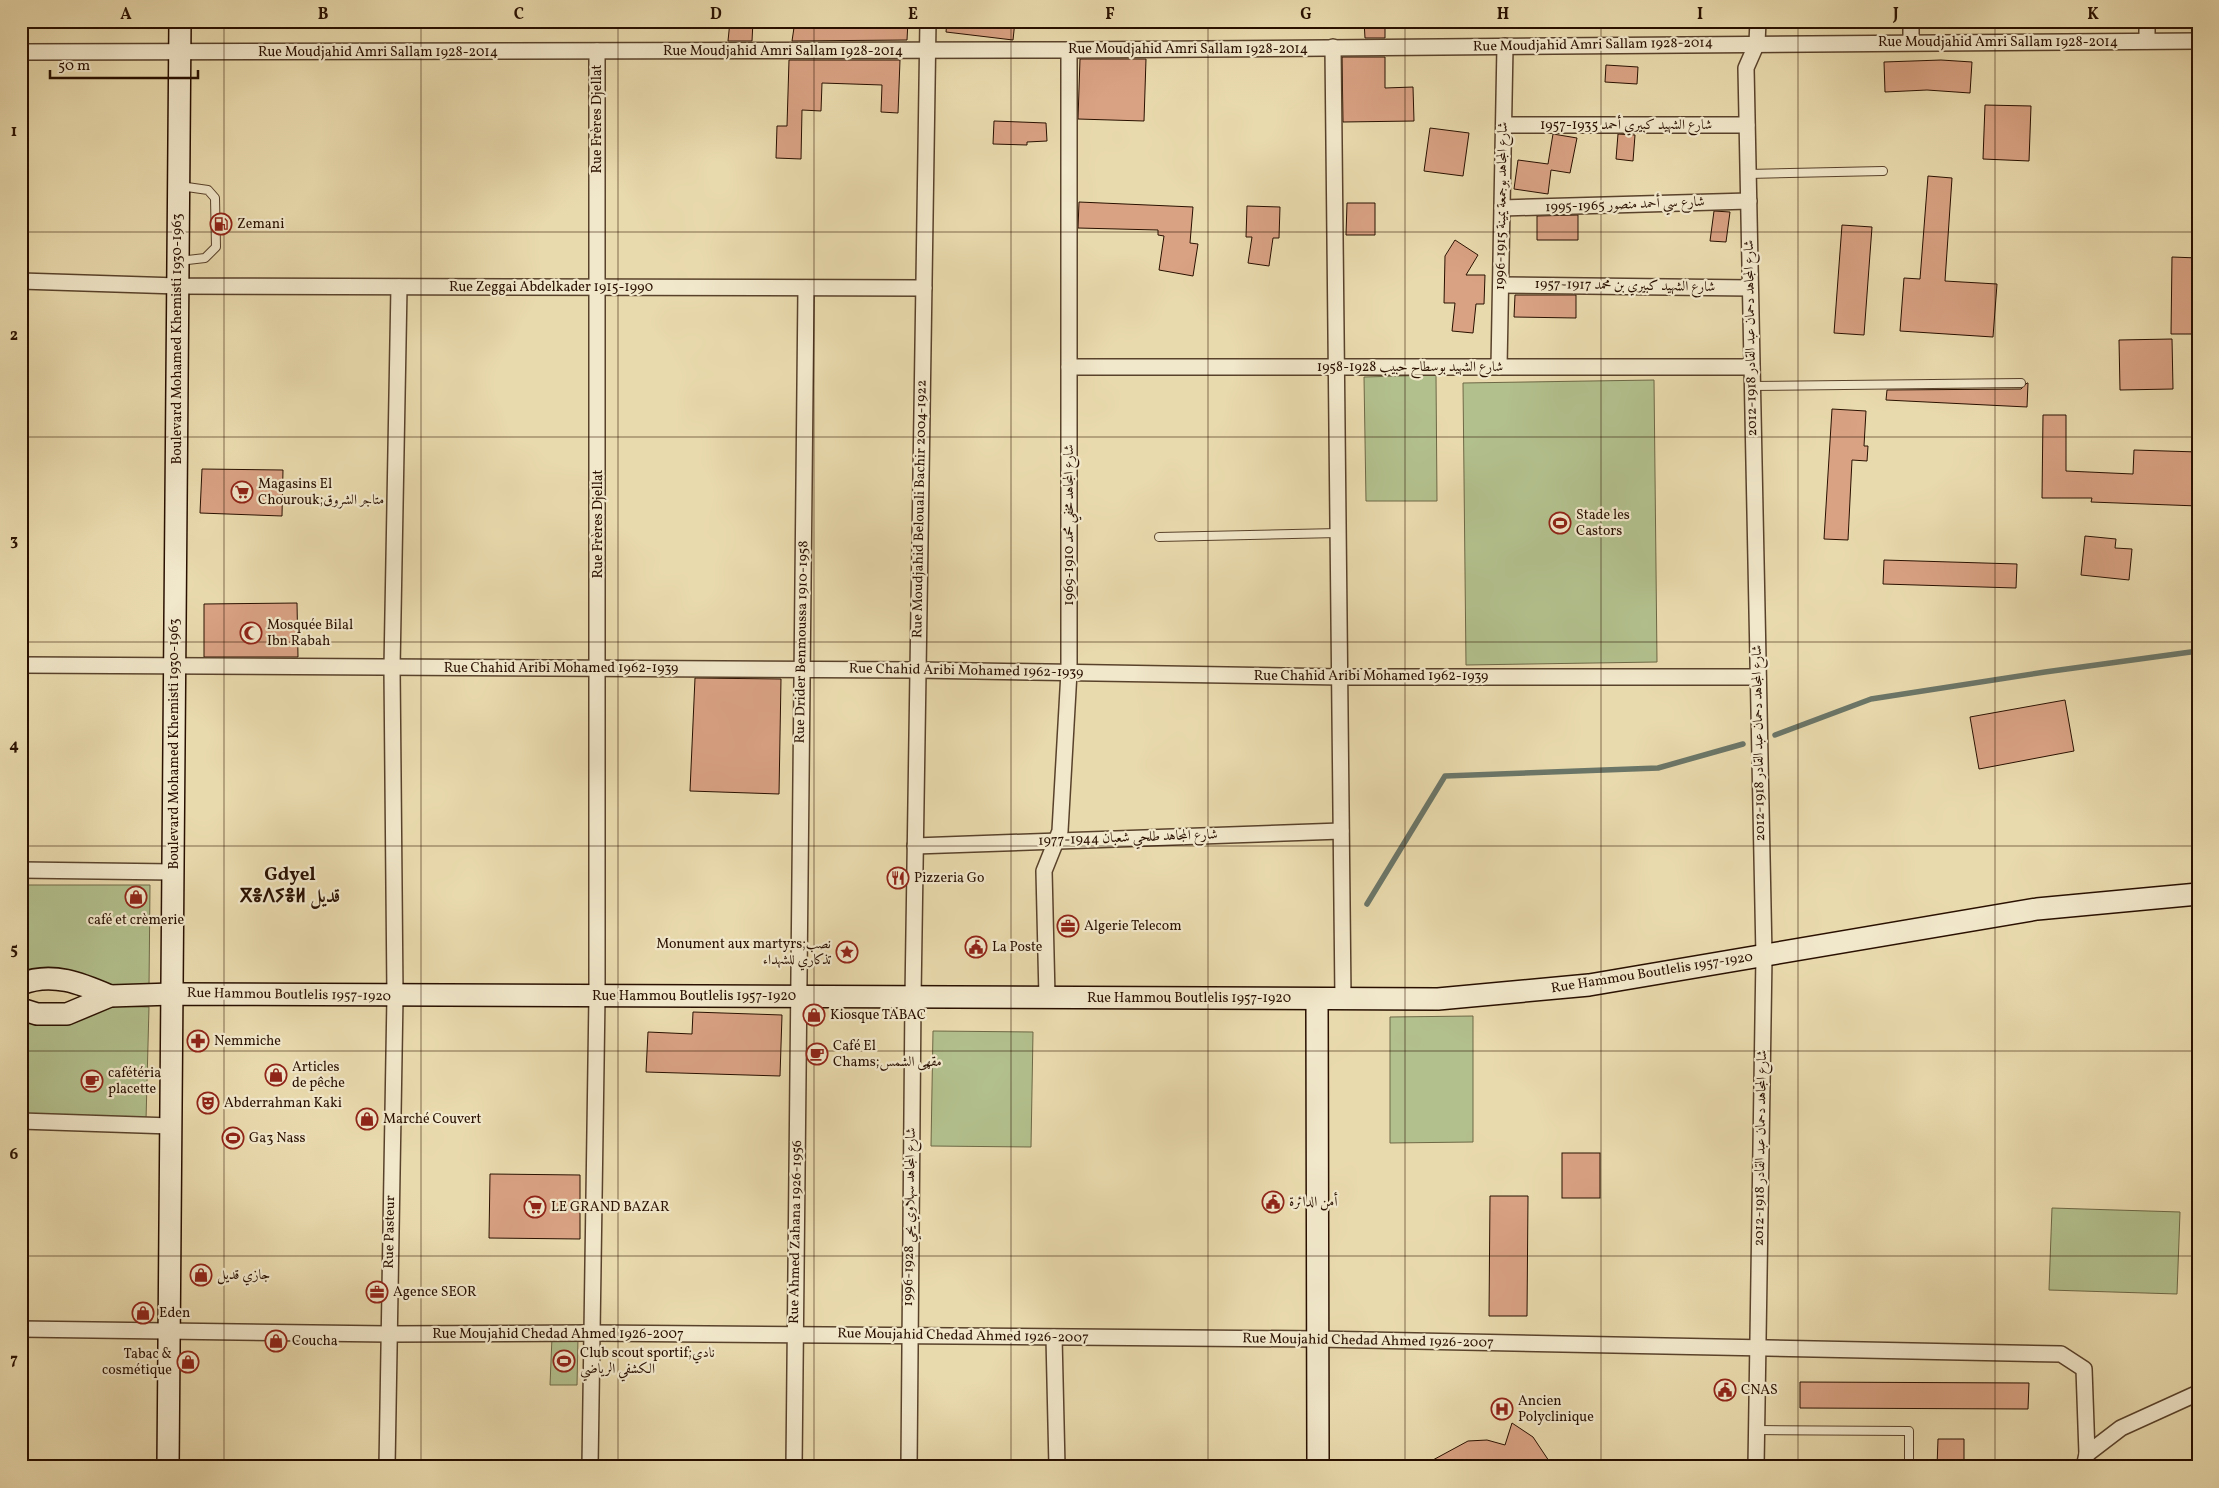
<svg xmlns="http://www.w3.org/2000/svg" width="2219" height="1488" font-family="Vollkorn,Amiri,'Noto Sans Tifinagh',serif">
  <rect width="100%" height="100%" fill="#e9daad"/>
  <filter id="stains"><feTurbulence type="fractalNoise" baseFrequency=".004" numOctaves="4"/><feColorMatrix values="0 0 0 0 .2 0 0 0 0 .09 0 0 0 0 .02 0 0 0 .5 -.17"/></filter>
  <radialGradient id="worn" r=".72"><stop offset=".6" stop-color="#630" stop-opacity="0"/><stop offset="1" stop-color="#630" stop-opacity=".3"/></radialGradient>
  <g fill="#b2c08d" stroke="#6e6846">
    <polygon points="1436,375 1437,501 1366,501 1364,377"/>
    <polygon points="1654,380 1657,662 1466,665 1463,383"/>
    <polygon points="21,885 150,885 149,987 113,989 73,971 21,972"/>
    <polygon points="110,1006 149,1007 146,1120 21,1117 21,1014"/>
    <polygon points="1473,1016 1473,1142 1390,1143 1390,1017"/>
    <polygon points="933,1031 1033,1032 1031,1147 931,1146"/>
    <polygon points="2052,1208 2180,1212 2177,1294 2049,1290"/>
    <polygon points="552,1337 578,1338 577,1385 550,1385"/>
  </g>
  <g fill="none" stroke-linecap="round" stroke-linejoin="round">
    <g stroke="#6b7668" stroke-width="5.5">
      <polyline points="1775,735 1871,699 2045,672 2198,651"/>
      <polyline points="1367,904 1445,776 1658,768 1743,744"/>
    </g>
  </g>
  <g fill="#d9a283" stroke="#291000">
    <polygon points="730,21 753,21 752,41 728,41"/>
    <polygon points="795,21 908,21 907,40 792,41"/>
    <polygon points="947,21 1015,21 1013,40 946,32"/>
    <polygon points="1364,21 1385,21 1385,38 1365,38"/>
    <polygon points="1342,57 1385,57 1385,88 1413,87 1414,121 1343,122"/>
    <polygon points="1080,59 1146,59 1144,121 1078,119"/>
    <polygon points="789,60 900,60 898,113 881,112 882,85 822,83 821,111 802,110 801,159 776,158 777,126 787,126"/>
    <polygon points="1941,60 1972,62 1970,93 1927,90 1885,92 1884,62"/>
    <polygon points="1606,65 1638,67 1637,84 1605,82"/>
    <polygon points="1985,105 2031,106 2029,161 1983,159"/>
    <polygon points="994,121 1046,123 1047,141 1027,142 1027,145 993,144"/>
    <polygon points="1430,128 1469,133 1463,176 1424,171"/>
    <polygon points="1553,134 1577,138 1570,173 1551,170 1548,194 1514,189 1518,160 1548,164"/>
    <polygon points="1618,134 1635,135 1633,161 1616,159"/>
    <polygon points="1928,176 1952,178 1945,281 1997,284 1993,337 1900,331 1904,278 1920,279"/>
    <polygon points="1079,202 1193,207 1190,243 1198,244 1193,276 1159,270 1164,236 1158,235 1158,230 1078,228"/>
    <polygon points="1347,203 1375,203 1375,235 1346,235"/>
    <polygon points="1247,206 1280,207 1279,238 1273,238 1269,266 1248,263 1252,237 1246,237"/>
    <polygon points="1714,211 1730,212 1726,242 1710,241"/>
    <polygon points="1578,215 1578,240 1537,240 1537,216"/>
    <polygon points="1842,225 1872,227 1864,335 1834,333"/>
    <polygon points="1455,240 1478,255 1466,275 1485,275 1484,304 1476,304 1473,333 1452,331 1455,303 1444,303 1445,256"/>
    <polygon points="2172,257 2198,258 2198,334 2171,334"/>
    <polygon points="1515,295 1576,295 1576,318 1514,317"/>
    <polygon points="2172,339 2173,389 2120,390 2119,340"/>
    <polygon points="2027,383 2028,383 2027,407 1886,400 1887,390 2021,389"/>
    <polygon points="1832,409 1866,411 1864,446 1868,446 1867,461 1852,460 1848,540 1824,539"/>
    <polygon points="2043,415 2066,415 2066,471 2133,474 2134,450 2198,452 2198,506 2091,502 2092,498 2042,498"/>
    <polygon points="202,469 283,470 282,516 200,513"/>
    <polygon points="2085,536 2116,539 2115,548 2132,549 2129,580 2081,575"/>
    <polygon points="1884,560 2017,564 2016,588 1883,584"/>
    <polygon points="297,603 298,657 204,657 204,604"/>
    <polygon points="695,678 781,679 779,794 690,791"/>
    <polygon points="2065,700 2074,751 1979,769 1970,717"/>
    <polygon points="693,1012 782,1015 780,1076 646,1072 648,1032 692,1034"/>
    <rect x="1562" y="1153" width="38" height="45"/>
    <polygon points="490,1174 580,1175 580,1239 489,1238"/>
    <polygon points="1490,1196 1528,1196 1527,1316 1489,1316"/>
    <polygon points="1800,1382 2029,1383 2028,1409 1800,1408"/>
    <polygon points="1512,1423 1533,1437 1553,1467 1420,1467 1468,1441 1487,1440 1505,1445"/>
    <polygon points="1938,1439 1964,1439 1964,1467 1937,1467"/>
  </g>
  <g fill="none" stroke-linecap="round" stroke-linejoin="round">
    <g stroke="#59422b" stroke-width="10">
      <g id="lane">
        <polyline points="1748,174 1883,171"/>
        <polyline points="179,261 205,258 216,247 215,198 208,190 180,186"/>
        <polyline points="1752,386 2021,383"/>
        <polyline points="1159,537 1338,533"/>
        <polyline points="1756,1430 1909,1431 1909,1467"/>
      </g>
    </g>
    <g stroke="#59422b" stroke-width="18">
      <g id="street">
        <polyline points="1911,21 1911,42"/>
        <polyline points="2147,21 2147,41"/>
        <polyline points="1333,47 1343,999"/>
        <polyline points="21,52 1069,50 2198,41"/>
        <polyline points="1504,125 1747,125"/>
        <polyline points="1502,208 1749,201"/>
        <polyline points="21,281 178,286 924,288"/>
        <polyline points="1501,285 1750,288"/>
        <polyline points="1069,367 1752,367"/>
        <polyline points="1499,367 1505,46"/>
        <polyline points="21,665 918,670 1340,677 1758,677"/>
        <polyline points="915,846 1341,831"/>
        <polyline points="21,870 173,872"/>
        <polyline points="1047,997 1044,871 1060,831 1069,672 1069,50"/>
        <polyline points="21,1121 171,1126"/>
        <polyline points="21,1329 388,1334 591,1333 1317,1339 2061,1354 2084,1369 2087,1454"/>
        <polyline points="1054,1337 1057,1467"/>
        <polyline points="387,1467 395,996 392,668 399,287"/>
        <polyline points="590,1467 597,996 597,51"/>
        <polyline points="794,1467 806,288"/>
        <polyline points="909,1467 913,997 928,21"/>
        <polyline points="1756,1467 1764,956 1746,68 1757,43 1758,21"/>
        <polyline points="2084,1467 2087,1454 2121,1428 2198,1393"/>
      </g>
    </g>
    <g stroke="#291000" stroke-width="24">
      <g id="secondary">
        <path d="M21 984C52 971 82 984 110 996"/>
        <polyline points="1317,999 1318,1467"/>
        <polyline points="21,1009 37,1014 67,1014 110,996 172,994 1438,999 1589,985 2037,909 2198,894"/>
        <polyline points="168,1467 180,21"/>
      </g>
    </g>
    <use href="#lane" stroke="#f1e7ca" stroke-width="8"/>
    <use href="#street" stroke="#f1e7ca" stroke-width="15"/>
    <use href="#secondary" stroke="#f1e7ca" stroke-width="21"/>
  </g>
  <path fill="none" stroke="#291000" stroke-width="1" stroke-opacity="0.55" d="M224 21V1467M421 21V1467M618 21V1467M814 21V1467M1011 21V1467M1208 21V1467M1405 21V1467M1601 21V1467M1798 21V1467M1995 21V1467M21 232H2198M21 437H2198M21 642H2198M21 846H2198M21 1051H2198M21 1256H2198"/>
  <defs>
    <g id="fuel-ring" transform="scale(1.125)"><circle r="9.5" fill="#f1e7ca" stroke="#8f2418" stroke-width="1.5"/><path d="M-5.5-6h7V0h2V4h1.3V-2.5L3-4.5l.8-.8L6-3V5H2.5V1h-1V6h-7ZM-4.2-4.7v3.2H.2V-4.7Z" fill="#8f2418"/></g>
    <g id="supermarket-ring" transform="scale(1.125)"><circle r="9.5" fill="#f1e7ca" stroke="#8f2418" stroke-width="1.5"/><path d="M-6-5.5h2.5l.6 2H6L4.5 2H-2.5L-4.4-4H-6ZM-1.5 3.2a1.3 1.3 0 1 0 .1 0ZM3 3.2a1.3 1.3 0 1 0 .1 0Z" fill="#8f2418"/></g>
    <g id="stadium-ring" transform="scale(1.125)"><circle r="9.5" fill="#f1e7ca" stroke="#8f2418" stroke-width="1.5"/><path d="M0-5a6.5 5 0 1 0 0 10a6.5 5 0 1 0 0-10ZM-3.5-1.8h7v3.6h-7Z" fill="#8f2418"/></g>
    <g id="mosque-ring" transform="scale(1.125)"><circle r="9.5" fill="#f1e7ca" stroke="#8f2418" stroke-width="1.5"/><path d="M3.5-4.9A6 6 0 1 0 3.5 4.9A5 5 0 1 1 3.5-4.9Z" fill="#8f2418"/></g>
    <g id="restaurant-ring" transform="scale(1.125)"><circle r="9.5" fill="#f1e7ca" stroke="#8f2418" stroke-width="1.5"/><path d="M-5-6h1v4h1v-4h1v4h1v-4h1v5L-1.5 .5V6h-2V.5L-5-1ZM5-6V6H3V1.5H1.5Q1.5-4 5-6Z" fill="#8f2418"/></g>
    <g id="shop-ring" transform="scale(1.125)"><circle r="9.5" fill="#f1e7ca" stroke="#8f2418" stroke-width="1.5"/><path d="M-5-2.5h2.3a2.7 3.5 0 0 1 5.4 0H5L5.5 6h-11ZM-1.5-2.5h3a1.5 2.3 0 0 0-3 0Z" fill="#8f2418"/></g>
    <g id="office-ring" transform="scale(1.125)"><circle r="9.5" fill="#f1e7ca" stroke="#8f2418" stroke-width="1.5"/><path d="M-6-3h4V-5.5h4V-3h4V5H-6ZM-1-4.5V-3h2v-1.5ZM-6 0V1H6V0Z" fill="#8f2418"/></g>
    <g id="civic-ring" transform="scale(1.125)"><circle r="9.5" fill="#f1e7ca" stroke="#8f2418" stroke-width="1.5"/><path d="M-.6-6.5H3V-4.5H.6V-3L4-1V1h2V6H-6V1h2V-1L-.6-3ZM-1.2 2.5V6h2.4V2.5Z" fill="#8f2418"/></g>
    <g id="sight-ring" transform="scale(1.125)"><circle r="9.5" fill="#f1e7ca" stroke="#8f2418" stroke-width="1.5"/><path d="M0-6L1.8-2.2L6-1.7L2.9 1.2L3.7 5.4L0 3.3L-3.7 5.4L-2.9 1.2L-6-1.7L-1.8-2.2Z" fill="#8f2418"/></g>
    <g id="pharmacy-ring" transform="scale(1.125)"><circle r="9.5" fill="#f1e7ca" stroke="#8f2418" stroke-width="1.5"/><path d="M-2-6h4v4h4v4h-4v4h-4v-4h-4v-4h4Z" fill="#8f2418"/></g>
    <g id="cafe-ring" transform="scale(1.125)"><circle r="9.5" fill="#f1e7ca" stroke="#8f2418" stroke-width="1.5"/><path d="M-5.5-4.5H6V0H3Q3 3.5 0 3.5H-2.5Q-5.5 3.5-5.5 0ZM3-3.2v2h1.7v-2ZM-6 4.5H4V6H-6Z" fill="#8f2418"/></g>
    <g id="theatre-ring" transform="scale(1.125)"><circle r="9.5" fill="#f1e7ca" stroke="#8f2418" stroke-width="1.5"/><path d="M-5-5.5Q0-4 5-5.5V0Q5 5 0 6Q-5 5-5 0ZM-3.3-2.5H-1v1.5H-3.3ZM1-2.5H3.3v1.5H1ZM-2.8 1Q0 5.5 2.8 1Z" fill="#8f2418"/></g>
    <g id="hospital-ring" transform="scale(1.125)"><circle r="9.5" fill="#f1e7ca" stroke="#8f2418" stroke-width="1.5"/><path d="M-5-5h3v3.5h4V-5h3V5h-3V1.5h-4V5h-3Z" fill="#8f2418"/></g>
  </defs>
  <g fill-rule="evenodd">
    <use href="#fuel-ring" x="221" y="224"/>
    <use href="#supermarket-ring" x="242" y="492"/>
    <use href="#stadium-ring" x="1560" y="523"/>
    <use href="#mosque-ring" x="251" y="633"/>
    <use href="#restaurant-ring" x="898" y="878"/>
    <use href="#shop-ring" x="136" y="897"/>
    <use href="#office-ring" x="1068" y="926"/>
    <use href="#civic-ring" x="976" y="947"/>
    <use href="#sight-ring" x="847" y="952"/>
    <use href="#shop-ring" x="814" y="1015"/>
    <use href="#pharmacy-ring" x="198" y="1041"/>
    <use href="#cafe-ring" x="817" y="1054"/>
    <use href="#shop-ring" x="276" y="1075"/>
    <use href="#cafe-ring" x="92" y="1081"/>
    <use href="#theatre-ring" x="208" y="1103"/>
    <use href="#shop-ring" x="367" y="1119"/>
    <use href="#stadium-ring" x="233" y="1138"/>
    <use href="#civic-ring" x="1273" y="1202"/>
    <use href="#supermarket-ring" x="535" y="1207"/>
    <use href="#shop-ring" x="201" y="1275"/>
    <use href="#office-ring" x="377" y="1292"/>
    <use href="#shop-ring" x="143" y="1313"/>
    <use href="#shop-ring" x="276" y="1341"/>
    <use href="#stadium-ring" x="564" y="1361"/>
    <use href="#shop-ring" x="188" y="1362"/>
    <use href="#civic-ring" x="1725" y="1390"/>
    <use href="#hospital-ring" x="1502" y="1409"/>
  </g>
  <g text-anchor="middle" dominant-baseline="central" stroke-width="4.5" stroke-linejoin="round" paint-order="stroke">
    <g font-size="14" fill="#291000" stroke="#f1e7ca">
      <text x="1998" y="42">Rue Moudjahid Amri Sallam 1928-2014</text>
      <text transform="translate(1593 45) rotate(-1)">Rue Moudjahid Amri Sallam 1928-2014</text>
      <text x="1188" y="49">Rue Moudjahid Amri Sallam 1928-2014</text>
      <text x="783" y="51">Rue Moudjahid Amri Sallam 1928-2014</text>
      <text x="378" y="52">Rue Moudjahid Amri Sallam 1928-2014</text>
      <text transform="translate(597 119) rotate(-90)">Rue Frères Djellat</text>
      <text x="1626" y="125">شارع الشهيد كبيري أحمد 1935-1957</text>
      <text transform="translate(1625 205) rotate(-2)">شارع سي أحمد منصور 1965-1995</text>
      <text transform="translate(1502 206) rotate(-89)">شارع المجاهد بوجمعة يمينة 1915-1996</text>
      <text transform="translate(1625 286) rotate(1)">شارع الشهيد كبيري بن محمد 1917-1957</text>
      <text x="551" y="287">Rue Zeggai Abdelkader 1915-1990</text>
      <text transform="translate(1751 338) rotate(-91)">شارع المجاهد دحمان عبد القادر 1918-2012</text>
      <text transform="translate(177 339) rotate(-90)">Boulevard Mohamed Khemisti 1930-1963</text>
      <text x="1410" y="367">شارع الشهيد بوسطاح حبيب 1928-1958</text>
      <text transform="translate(920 509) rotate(-89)">Rue Moudjahid Belouali Bachir 2004-1922</text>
      <text transform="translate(598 524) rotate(-90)">Rue Frères Djellat</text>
      <text transform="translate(1069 525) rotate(-90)">شارع المجاهد مخفي محمد 1910-1969</text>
      <text transform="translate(802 642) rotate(-89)">Rue Drider Benmoussa 1910-1958</text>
      <text x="561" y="668">Rue Chahid Aribi Mohamed 1962-1939</text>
      <text transform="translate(966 671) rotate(1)">Rue Chahid Aribi Mohamed 1962-1939</text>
      <text x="1371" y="676">Rue Chahid Aribi Mohamed 1962-1939</text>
      <text transform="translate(1759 743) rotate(-91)">شارع المجاهد دحمان عبد القادر 1918-2012</text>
      <text transform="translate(174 744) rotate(-90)">Boulevard Mohamed Khemisti 1930-1963</text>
      <text transform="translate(1128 838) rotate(-2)">شارع المجاهد طلحي شعبان 1944-1977</text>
      <text transform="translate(1652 973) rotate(-9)">Rue Hammou Boutlelis 1957-1920</text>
      <text transform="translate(289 995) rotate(1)">Rue Hammou Boutlelis 1957-1920</text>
      <text x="694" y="996">Rue Hammou Boutlelis 1957-1920</text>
      <text x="1189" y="998">Rue Hammou Boutlelis 1957-1920</text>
      <text transform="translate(1761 1148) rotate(-89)">شارع المجاهد دحمان عبد القادر 1918-2012</text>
      <text transform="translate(910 1217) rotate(-89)">شارع المجاهد سهلاوي يحي 1928-1996</text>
      <text transform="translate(390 1232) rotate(-89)">Rue Pasteur</text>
      <text transform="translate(796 1232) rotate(-89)">Rue Ahmed Zahana 1926-1956</text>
      <text x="558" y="1334">Rue Moujahid Chedad Ahmed 1926-2007</text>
      <text transform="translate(963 1336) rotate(1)">Rue Moujahid Chedad Ahmed 1926-2007</text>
      <text transform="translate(1368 1341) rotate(1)">Rue Moujahid Chedad Ahmed 1926-2007</text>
    </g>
    <g font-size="14" fill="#291000" stroke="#f1e7ca" text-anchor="start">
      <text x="237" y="224">Zemani</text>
      <text x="258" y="484">Magasins El<tspan x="258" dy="16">Chourouk;متاجر الشروق</tspan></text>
      <text x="1576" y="515">Stade les<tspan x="1576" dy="16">Castors</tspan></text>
      <text x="267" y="625">Mosquée Bilal<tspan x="267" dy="16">Ibn Rabah</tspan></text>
      <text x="914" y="878">Pizzeria Go</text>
      <text x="136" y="920" text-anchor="middle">café et crèmerie</text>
      <text x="1084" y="926">Algerie Telecom</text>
      <text x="831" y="944" text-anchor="end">Monument aux martyrs;نصب<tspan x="831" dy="16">تذكاري للشهداء</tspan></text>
      <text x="992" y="947">La Poste</text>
      <text x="830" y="1015">Kiosque TABAC</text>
      <text x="214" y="1041">Nemmiche</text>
      <text x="833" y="1046">Café El<tspan x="833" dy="16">Chams;مقهى الشمس</tspan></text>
      <text x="292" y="1067">Articles<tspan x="292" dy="16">de pêche</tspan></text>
      <text x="108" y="1073">cafétéria<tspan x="108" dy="16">placette</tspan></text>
      <text x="224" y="1103">Abderrahman Kaki</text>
      <text x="383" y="1119">Marché Couvert</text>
      <text x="249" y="1138">Ga3 Nass</text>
      <text x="1289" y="1202">أمن الدائرة</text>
      <text x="551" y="1207">LE GRAND BAZAR</text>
      <text x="217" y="1275">جازي قديل</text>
      <text x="393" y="1292">Agence SEOR</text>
      <text x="159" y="1313">Eden</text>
      <text x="292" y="1341">Coucha</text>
      <text x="580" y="1353">Club scout sportif;نادي<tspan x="580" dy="16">الكشفي الرياضي</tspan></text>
      <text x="172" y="1354" text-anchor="end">Tabac &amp;<tspan x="172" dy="16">cosmétique</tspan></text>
      <text x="1741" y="1390">CNAS</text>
      <text x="1518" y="1401">Ancien<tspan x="1518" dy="16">Polyclinique</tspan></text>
    </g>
    <g font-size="19" font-weight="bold" fill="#291000" stroke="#f1e7ca">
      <text x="290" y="875">Gdyel<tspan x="290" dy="22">ⴳⴻⴷⵢⴻⵍ قديل</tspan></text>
    </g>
  </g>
  <rect width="2219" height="1488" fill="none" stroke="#e9daad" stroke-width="55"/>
  <path d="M50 70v8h148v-8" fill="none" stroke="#291000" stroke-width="2.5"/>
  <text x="58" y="70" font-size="15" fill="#291000" stroke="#f1e7ca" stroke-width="4" paint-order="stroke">50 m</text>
  <rect x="28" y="28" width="2164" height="1432" fill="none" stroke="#291000" stroke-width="2"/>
  <g font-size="16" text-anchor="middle" font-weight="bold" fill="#291000">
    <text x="126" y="19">A</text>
    <text x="323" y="19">B</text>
    <text x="519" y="19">C</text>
    <text x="716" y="19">D</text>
    <text x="913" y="19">E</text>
    <text x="1110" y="19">F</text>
    <text x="1306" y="19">G</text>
    <text x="1503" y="19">H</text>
    <text x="1700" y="19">I</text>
    <text x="1896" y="19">J</text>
    <text x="2093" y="19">K</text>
    <text x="14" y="136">1</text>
    <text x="14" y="340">2</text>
    <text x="14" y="545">3</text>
    <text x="14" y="750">4</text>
    <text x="14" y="954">5</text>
    <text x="14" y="1159">6</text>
    <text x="14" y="1364">7</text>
  </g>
  <rect width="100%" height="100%" filter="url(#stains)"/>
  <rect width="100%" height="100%" fill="url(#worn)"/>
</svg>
